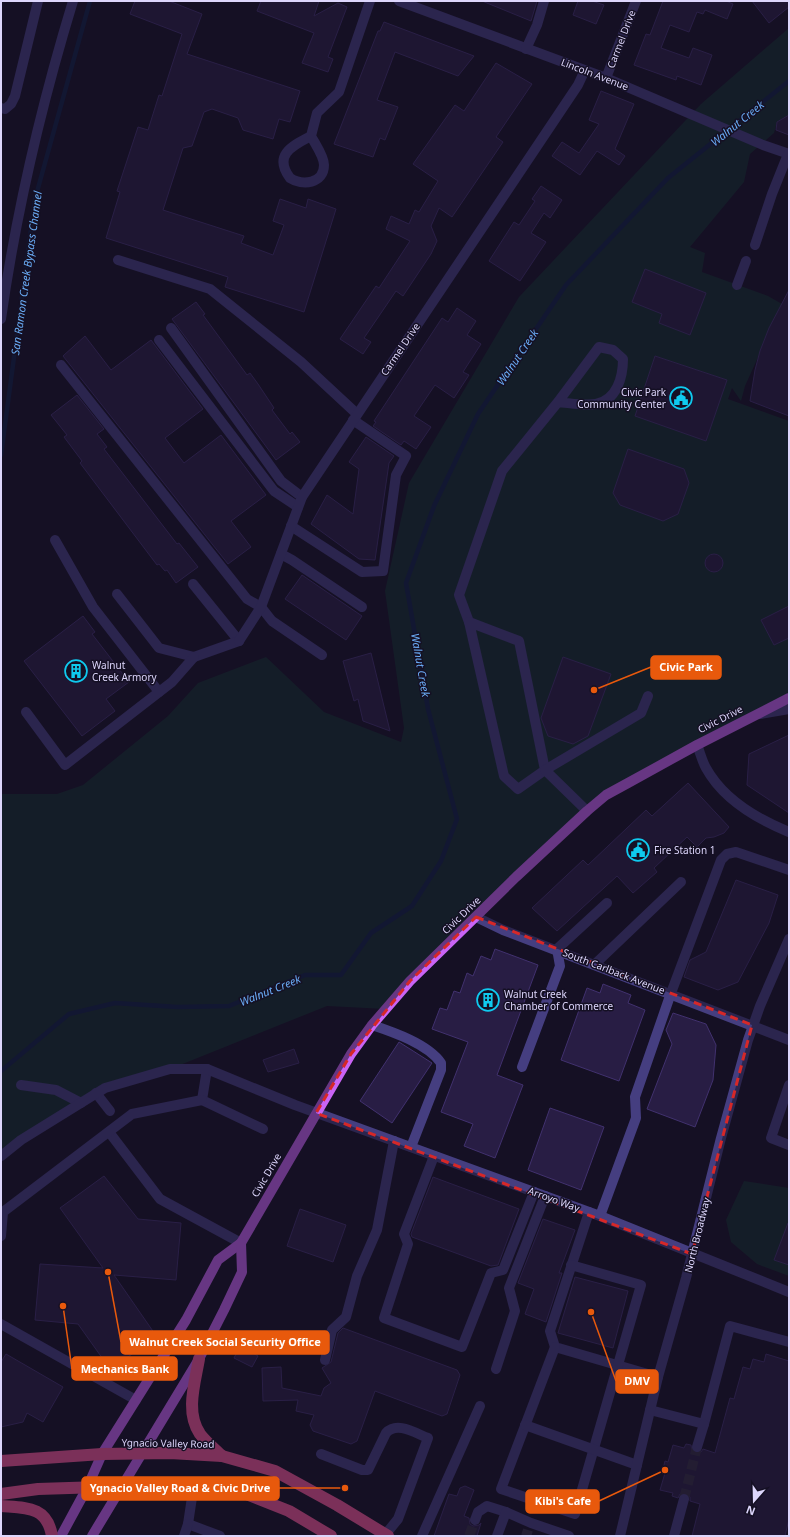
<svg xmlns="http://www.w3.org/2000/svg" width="790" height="1537" font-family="'Noto Sans',sans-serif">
  <rect width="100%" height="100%" fill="#151024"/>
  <g fill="#132d2e">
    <polygon points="789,28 789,115 777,122 774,133 750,154 744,182 690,247 705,253 702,272 768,296 782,304 745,386 741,401 732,388 728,399 789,421 789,698 606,795 386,1009 327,1006 170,1069 105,1088 1,1156 1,794 57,794 83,785 168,716 198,683 266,657 324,712 401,742 404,728 385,591 409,483 519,297 701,104"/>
    <polygon points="744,1181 789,1188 789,1276 757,1264 731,1242 726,1220"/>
  </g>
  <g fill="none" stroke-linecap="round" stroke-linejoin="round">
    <g stroke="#0f1f44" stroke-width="4.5">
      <polyline points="1,455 35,199 90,1"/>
      <polyline points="1,1071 69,1014 115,1003 178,1007 229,1006 305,975 341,975 371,933 412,906 441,861 457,819 428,709 406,583 434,506 478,414 566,285 668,178 789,81"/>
    </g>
  </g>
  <g fill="#281d44" stroke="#41316e">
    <polygon points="135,1 169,1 202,14 187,54 300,91 290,122 279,119 273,139 243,130 238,118 212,109 204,112 192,146 183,148 163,210 244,236 241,243 273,255 284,225 273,221 280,199 306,208 308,199 336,209 304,312 225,287 228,277 106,238 120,192 117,191 138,127 148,130 159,95 162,96 182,34 130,14"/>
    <polygon points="261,1 319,1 314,16 338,3 347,7 328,57 333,59 328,72 302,63 314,33 257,11"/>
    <polygon points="482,1 537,1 531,21"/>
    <polygon points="578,1 592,1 604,5 596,24 573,15"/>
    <polygon points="663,1 726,1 733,4 727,19 705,10 703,14 697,12 689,32 670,25 661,48 689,58 693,48 712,55 701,85 677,76 676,80 634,65 646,34 650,35"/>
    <polygon points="752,1 789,1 789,7 769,23"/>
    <polygon points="384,22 474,56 458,76 395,52 377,100 398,107 385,140 380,138 373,157 334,144 378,31 380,31"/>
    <polygon points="496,63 532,84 496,137 503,142 452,217 439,208 431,226 437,241 431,254 403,296 396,291 364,338 371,342 363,354 340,339 376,286 379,288 410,241 386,229 391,216 409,224 415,210 419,212 438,181 413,164 455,105 464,111"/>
    <polygon points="601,91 634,104 615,149 625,156 619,165 597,151 580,175 552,156 562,142 579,153 599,124 589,120"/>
    <polygon points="789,115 789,135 776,130 777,122"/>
    <polygon points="541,186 562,200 550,218 544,213 531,233 546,242 520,281 489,261 514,222 519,225 535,201 532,199"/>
    <polygon points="645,269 706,293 690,335 659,323 662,314 632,302"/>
    <polygon points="789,290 789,416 750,401 755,370 760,351 769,328"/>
    <polygon points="196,302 205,314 203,315 247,375 250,373 258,384 274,408 272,410 290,434 292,432 300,442 276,460 172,319"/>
    <polygon points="457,308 476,321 467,335 481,344 463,372 469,375 454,398 435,385 414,416 431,427 416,449 404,441 401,445 373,426 376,422 374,421 442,318 448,322"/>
    <polygon points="85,336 111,370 151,340 203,409 165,438 184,463 221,435 266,495 231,521 251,547 228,564 63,356"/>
    <polygon points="655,356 727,380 706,441 635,416"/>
    <polygon points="77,395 104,429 97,434 107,447 104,449 177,544 179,543 198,567 176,583 167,570 165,571 159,564 157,565 80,463 82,461 64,437 67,435 51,415"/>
    <polygon points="366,437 394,456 389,463 375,560 359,559 311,524 327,495 353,514 359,469 349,462"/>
    <polygon points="628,449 684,469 689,483 678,514 663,521 620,505 613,493"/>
    <circle cx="714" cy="563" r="9"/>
    <polygon points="302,575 362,616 346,640 285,599"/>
    <polygon points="789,606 789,638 774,645 761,620"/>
    <polygon points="83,616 95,632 92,634 129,682 106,699 115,711 82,736 24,661"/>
    <polygon points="371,653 390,731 363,721 358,699 354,701 343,661"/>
    <polygon points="563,657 611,674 588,736 573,744 548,736 541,718"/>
    <polygon points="789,735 789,813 747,785 749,754"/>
    <polygon points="688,783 729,827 724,833 714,837 706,838 697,847 687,837 654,868 657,872 633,893 617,876 557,931 532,908 583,860 588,865 646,810 652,816"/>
    <polygon points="736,880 778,895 769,923 738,982 718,990 684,977 690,960 706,952"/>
    <polygon points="495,949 538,965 497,1075 523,1085 495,1158 464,1146 473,1124 441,1112 468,1042 432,1029 440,1008 447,1010 454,991 460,993 467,973 473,976 481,956 491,960"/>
    <polygon points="603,984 631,995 628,1003 645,1010 619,1081 561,1060 587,988 600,993"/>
    <polygon points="673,1013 706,1024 716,1045 713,1080 695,1127 647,1109 672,1044 666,1030"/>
    <polygon points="399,1042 432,1063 392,1123 360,1101"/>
    <polygon points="294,1049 299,1063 268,1072 263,1060"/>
    <polygon points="550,1108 604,1127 581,1190 528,1170"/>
    <polygon points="104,1176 138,1219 181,1223 176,1280 114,1275 157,1337 110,1369 78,1324 35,1320 40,1264 103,1268 60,1208"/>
    <polygon points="433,1177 519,1209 498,1265 491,1266 412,1237 411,1234"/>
    <polygon points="300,1209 346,1225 333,1262 287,1246"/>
    <polygon points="543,1219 575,1230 559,1273 562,1273 546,1322 525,1314 534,1289 518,1283"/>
    <polygon points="788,1223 789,1223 789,1265 774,1260"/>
    <polygon points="575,1277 628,1291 613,1348 558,1333"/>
    <polygon points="343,1328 457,1370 460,1375 447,1414 442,1416 375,1391 357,1441 351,1444 313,1431 310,1425 314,1415 296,1411 298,1400 263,1401 262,1368 281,1367 282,1388 321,1396 324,1388 331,1383 322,1368 331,1362 338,1333"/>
    <polygon points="240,1346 258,1356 252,1367 234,1358"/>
    <polygon points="6,1354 63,1387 43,1422 27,1413 23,1422 1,1427 1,1362"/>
    <polygon points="766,1354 789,1361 789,1519 785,1536 692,1536 700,1504 690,1501 690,1497 686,1493 680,1494 678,1498 672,1496 673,1493 660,1490 665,1473 662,1473 665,1461 668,1462 673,1445 684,1448 686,1444 691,1445 692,1451 695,1453 701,1452 703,1449 715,1453 730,1398 734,1399 743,1367 750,1369 753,1359 764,1362"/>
    <polygon points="465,1486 474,1490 464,1516 469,1518 470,1524 473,1526 479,1525 481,1523 477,1536 434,1536 449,1494 457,1496 460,1488"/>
  </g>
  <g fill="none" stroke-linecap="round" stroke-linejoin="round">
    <g stroke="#332e44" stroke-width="10" stroke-dasharray="10 5" stroke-linecap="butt">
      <polyline points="684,1499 697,1447"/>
      <polyline points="469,1536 475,1520"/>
      <polyline points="526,1536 528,1530"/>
    </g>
    <g stroke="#453e80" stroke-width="10">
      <polyline points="399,1 606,78 763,145 789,154"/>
      <polyline points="526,49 537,25 544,1"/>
      <polyline points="606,78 636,1"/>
      <polyline points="1,108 5,109 11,104 15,96 38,1"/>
      <path d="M311 136C292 146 273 155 290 178 302 186 324 184 324 165 324 156 315 144 311 136L317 113 339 92 370 1"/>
      <polyline points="755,245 772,194 788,154"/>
      <polyline points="118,260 210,289 301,362 357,414"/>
      <polyline points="737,285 746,261"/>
      <path d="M1 319C16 213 42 103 73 1"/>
      <polyline points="171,328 281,481 302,497"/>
      <polyline points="159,340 274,491 298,507"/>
      <polyline points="61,365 247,599 261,607 272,621 322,655"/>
      <polyline points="291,526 362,572 383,571 396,475 406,456 353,420"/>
      <polyline points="55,540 93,607 159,692"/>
      <polyline points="281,554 292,560 362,607"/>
      <polyline points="193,584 239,641"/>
      <polyline points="117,594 159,648 194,657 239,641"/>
      <path d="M469 622 459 595 502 471 558 402 599 347 613 350 623 359C623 377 617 400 596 404 585 406 570 403 558 402"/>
      <polygon points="469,622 519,641 545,770 518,789 504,776"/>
      <polyline points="239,641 261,607 302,497 578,85 585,70"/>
      <polyline points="26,712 65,765 172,682 194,657"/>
      <polyline points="760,714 789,709"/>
      <path d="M697 745C700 752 702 761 706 768 723 799 757 819 789 832"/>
      <polyline points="587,811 545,770 641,713 648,696"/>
      <polyline points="476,917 503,930 789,1040"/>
      <polyline points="595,964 681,882"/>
      <path d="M372 1025C393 1032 428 1044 441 1063V1070L411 1147"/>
      <polyline points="522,1067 560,966 557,949 607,903"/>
      <polyline points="207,1069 202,1100 263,1129"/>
      <polyline points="21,1085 56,1090 81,1103"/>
      <polyline points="789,1085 771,1138 789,1145"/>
      <polyline points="96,1093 110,1111"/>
      <polyline points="109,1132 160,1199 241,1243"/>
      <polyline points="1,1156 21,1140 105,1088 170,1069 207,1069 295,1105 600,1216 789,1292"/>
      <polyline points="434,1156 404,1234 408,1244 384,1318 462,1347 491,1273 503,1270 534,1192"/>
      <polyline points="589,1212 550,1331 555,1347 658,1377"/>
      <polyline points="600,1216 636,1118 635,1097 671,993 721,860 727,854 736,852 789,870"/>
      <polyline points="1,1236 3,1212 132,1114 202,1100"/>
      <polyline points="1,1324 136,1400"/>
      <polyline points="555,1347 501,1489 575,1514 641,1285 571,1265"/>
      <polyline points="325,1360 332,1330 346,1317 357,1276 377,1230 394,1141"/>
      <polyline points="496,1369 515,1311 509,1288 545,1196"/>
      <polyline points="650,1410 704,1424 730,1326 789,1342"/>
      <polyline points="525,1425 637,1465"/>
      <polyline points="697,1447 704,1424"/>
      <path d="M321 1454 362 1470H368L386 1433C397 1421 415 1433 428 1438L398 1519 385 1535"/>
      <polyline points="194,1484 188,1524 220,1536"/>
      <polyline points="475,1520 478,1512 487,1506 506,1512"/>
      <polyline points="184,1536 188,1524"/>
      <polyline points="422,1536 480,1406"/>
      <polyline points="497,1536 506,1512 531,1523 569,1536"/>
      <polyline points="620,1536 658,1377 686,1278 721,1138 748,1040 760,1006 789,939"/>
      <polyline points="674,1536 684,1499"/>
    </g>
    <g stroke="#c964f5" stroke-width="10">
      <polyline points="61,1536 87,1488 102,1454 186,1320 218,1260 241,1243 351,1054 372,1025 410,981 516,877 587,811 606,795 628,783 697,745 789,698"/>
      <polyline points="92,1536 199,1359 224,1310 242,1272 241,1243"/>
    </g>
    <g stroke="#f55899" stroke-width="12">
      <path d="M199 1359C195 1383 185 1412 200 1434 206 1442 215 1449 222 1456"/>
      <polyline points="1,1461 102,1454 170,1453 222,1456 275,1471 337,1505 388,1536"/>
      <polyline points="1,1494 38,1489 194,1484 231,1488 289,1511 331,1536"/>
      <path d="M1 1506C26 1508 47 1506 52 1536"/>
    </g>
  </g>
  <path d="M0 0H790V1537H0ZM476 917 752 1025 692 1254 316 1113 351 1054 410 981Z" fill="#151024" fill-opacity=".55" fill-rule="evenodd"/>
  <path fill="none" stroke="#d62828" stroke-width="3" stroke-dasharray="8 5" stroke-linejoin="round" d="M476 917 752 1025 692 1254 316 1113 351 1054 410 981Z"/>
  <defs>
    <g id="civic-ring" transform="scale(1.15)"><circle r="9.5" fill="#151024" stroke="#0fcaef" stroke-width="1.5"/><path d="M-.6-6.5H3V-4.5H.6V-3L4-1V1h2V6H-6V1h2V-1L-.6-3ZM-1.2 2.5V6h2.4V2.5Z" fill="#0fcaef"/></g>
    <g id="building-ring" transform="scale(1.15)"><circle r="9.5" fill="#151024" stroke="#0fcaef" stroke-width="1.5"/><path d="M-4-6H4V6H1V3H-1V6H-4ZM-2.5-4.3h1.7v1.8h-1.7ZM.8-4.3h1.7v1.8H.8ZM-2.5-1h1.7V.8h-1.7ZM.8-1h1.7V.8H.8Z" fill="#0fcaef"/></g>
  </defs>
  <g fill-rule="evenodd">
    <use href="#civic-ring" x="681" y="398"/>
    <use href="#building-ring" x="76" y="671"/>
    <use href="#civic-ring" x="638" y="850"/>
    <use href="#building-ring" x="488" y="1000"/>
  </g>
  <g text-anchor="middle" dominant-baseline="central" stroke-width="3" stroke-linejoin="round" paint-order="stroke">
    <g font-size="10" fill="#ddd6fc" stroke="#151024">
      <text transform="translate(621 39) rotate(-69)">Carmel Drive</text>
      <text transform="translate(595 74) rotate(21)">Lincoln Avenue</text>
      <text transform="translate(400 349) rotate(-56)">Carmel Drive</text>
      <text transform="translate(720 719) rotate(-27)">Civic Drive</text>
      <text transform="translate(461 915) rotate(-44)">Civic Drive</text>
      <text transform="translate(614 971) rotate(21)">South Carlback Avenue</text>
      <text transform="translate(266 1175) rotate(-60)">Civic Drive</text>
      <text transform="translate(554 1199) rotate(20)">Arroyo Way</text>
      <text transform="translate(697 1235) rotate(-76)">North Broadway</text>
      <text transform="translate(168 1443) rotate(1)">Ygnacio Valley Road</text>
    </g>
    <g font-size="10" fill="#ddd6fc" stroke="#151024" text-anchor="start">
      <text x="666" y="392" text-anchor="end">Civic Park<tspan x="666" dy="12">Community Center</tspan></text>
      <text x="92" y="665">Walnut<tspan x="92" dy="12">Creek Armory</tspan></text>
      <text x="654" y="850">Fire Station 1</text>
      <text x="504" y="994">Walnut Creek<tspan x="504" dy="12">Chamber of Commerce</tspan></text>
    </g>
    <g font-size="11" font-style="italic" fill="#6aacf6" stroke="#151024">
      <text transform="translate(737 123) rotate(-39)">Walnut Creek</text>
      <text transform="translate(26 273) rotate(-82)">San Ramon Creek Bypass Channel</text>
      <text transform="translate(517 357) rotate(-56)">Walnut Creek</text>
      <text transform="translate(421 665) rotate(80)">Walnut Creek</text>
      <text transform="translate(270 990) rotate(-22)">Walnut Creek</text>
    </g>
  </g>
  <path fill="none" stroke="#e8590c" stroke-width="1.5" d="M594 690L651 667M108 1272L121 1342M63 1306L72 1369M591 1312L616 1381M345 1488L279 1488M665 1470L599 1501"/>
  <g fill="#e8590c" stroke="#151024" stroke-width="1.5">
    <circle cx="594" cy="690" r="4"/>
    <circle cx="108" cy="1272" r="4"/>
    <circle cx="63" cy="1306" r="4"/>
    <circle cx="591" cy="1312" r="4"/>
    <circle cx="345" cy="1488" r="4"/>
    <circle cx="665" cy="1470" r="4"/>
  </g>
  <g fill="#e8590c" stroke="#e8590c" stroke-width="1.5">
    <rect x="651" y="656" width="70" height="23" rx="4"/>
    <rect x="121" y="1331" width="208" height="23" rx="4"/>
    <rect x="72" y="1357" width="105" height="23" rx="4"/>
    <rect x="616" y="1370" width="42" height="23" rx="4"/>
    <rect x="82" y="1477" width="197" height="23" rx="4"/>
    <rect x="526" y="1490" width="73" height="23" rx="4"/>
  </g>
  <g font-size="11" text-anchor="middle" font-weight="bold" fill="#fff">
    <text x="686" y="671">Civic Park</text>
    <text x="225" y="1346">Walnut Creek Social Security Office</text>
    <text x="125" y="1373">Mechanics Bank</text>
    <text x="637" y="1385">DMV</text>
    <text x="180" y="1492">Ygnacio Valley Road &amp; Civic Drive</text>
    <text x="563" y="1505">Kibi's Cafe</text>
  </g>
  <rect width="790" height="1537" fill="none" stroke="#ddd6fc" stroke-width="4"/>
  <g transform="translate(754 1501) rotate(200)" stroke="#151024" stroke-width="3" paint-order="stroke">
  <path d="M0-3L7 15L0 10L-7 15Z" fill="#ddd6fc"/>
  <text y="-6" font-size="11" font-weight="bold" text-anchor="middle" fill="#ddd6fc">N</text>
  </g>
</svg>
